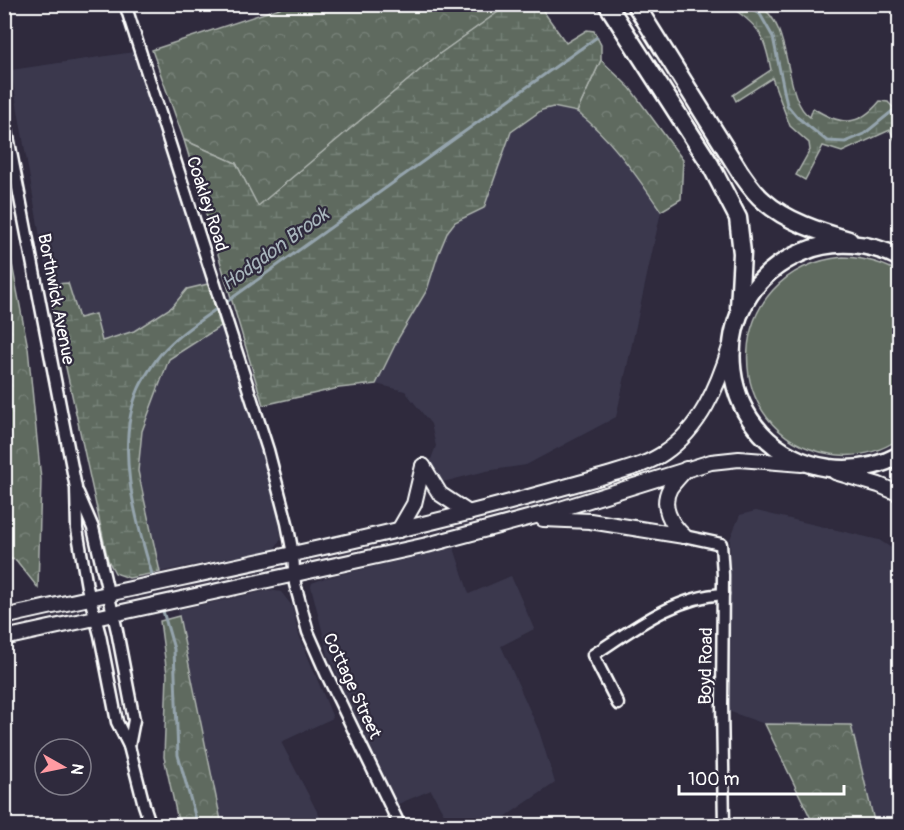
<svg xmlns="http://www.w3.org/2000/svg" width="904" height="830" font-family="Pangolin,sans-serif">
  <defs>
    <pattern id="forest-crowns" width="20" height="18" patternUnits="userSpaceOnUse" patternTransform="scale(1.5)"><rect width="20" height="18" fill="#5e6a5f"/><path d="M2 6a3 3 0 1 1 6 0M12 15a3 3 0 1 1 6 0" fill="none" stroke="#768077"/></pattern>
    <pattern id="wetland-marsh" width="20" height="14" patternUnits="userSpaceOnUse" patternTransform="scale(1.5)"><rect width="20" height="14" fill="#5e6a5f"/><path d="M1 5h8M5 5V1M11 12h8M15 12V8" fill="none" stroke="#768077"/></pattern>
  </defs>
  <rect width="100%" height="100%" fill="#2f2a3d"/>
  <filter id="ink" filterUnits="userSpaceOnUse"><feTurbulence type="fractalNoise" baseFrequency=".0167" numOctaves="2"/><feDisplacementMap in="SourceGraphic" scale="12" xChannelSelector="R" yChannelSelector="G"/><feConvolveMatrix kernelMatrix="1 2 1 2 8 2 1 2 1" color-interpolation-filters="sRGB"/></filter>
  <g filter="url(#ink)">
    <g fill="#3b394e">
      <polygon points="134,52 262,454 279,520 281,539 274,549 129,578 115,573 108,560 51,299 11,70"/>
      <polygon points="553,107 577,112 594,125 618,151 661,211 616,417 526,465 486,471 439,483 431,471 430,462 436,446 431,424 405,391 376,384 399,337 427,290 438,255 448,231 455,222 484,208 511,132 542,110"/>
      <polygon points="756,511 879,540 899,553 899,825 875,825 851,725 765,724 728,711 730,539 740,515"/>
      <polygon points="454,548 469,594 511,576 534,629 501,646 539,731 555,783 493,825 450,825 431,790 398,804 344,692 328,654 311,586 312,583 325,578"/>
      <polygon points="270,590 281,592 292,606 299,635 333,718 281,742 324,825 222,825 178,610"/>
    </g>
    <path fill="#5e6a5f" stroke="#aeb4af" stroke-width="1.5" d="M843 257C864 258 882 262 900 273L899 439C878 453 854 458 830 454 717 436 719 269 843 257Z"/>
    <g fill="url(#forest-crowns)" stroke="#aeb4af" stroke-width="1.5">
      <polygon points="289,5 508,5 438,55 258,207 236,163 184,140 152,50"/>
      <path d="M601 60 630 88 683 160 681 199 661 211C636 175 612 139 577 112Z"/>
      <polygon points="4,222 28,348 41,480 38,588 16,560 5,558"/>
      <polygon points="179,616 216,797 222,825 179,825 164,757 167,674 160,621"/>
      <polygon points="765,724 851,725 875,825 814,825"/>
    </g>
    <g fill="url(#wetland-marsh)" stroke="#aeb4af" stroke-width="1.5">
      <polygon points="508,5 539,5 566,43 587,30 594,31 601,45 601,60 577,112 553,107 542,110 511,132 484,208 455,222 448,231 438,255 427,290 399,337 376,384 339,388 263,405 184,140 236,163 258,206 438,55"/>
      <path d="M728 5C736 4 749 2 757 5 794 20 782 99 810 117L813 108C839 125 858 128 880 101L888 102 899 114V149L890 130 842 152 823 146 805 180 796 175 810 150 809 143 790 126 772 78 736 101 733 95 771 70C764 33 759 26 728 5Z"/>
      <polygon points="68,283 79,318 95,314 102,341 134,331 172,307 187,289 208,284 221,326 169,359 142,431 138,471 160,572 129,578 115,573 108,560 51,299 54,284"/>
    </g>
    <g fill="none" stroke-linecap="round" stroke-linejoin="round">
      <g stroke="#95a4ad" stroke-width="3">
        <polyline points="744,4 760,14 773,37 787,105 797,117 827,141 845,142 864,134 895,109"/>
        <polyline points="225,303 597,37"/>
        <path d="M152 574C135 518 114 444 139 388 143 379 150 369 156 360 172 338 197 323 219 307"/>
        <polyline points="163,611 174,649 178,755 198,826"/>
      </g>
      <g stroke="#fff" stroke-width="15">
        <g id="minor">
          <polyline points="125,4 268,450 287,523 293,554 295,584 308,632 326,673 400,826"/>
          <polyline points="4,116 76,488 77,529 87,587 100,635 117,722 129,746 144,805 151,826"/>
          <polyline points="78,493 93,528 117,631 134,720 129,746"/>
          <polyline points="684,536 721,544 723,575 722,704 724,826"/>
          <path d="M618 704 593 655C633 629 674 597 723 594"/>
        </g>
      </g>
      <g stroke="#fff" stroke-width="18">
        <g id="major">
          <polyline points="423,466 440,494 469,513"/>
          <polyline points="835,472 879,485 900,494"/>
          <polyline points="543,519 590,521 684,536"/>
          <polyline points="399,530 414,504 423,466"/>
          <path d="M684 536C671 524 660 506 670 488 674 482 681 475 686 469"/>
          <path d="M4 617C174 578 345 546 514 501 543 493 572 485 601 477 623 470 645 466 664 453 700 429 718 386 730 347"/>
          <polyline points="4,638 427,545 554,511 711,462 739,459 802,464"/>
        </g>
      </g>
      <g stroke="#fff" stroke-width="21">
        <g id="highway">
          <polyline points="607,4 710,164 738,218 742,253 739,308"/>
          <path d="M635 4 740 172C747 182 754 193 764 201 786 221 820 232 849 240"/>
          <path d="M900 258C870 242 834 239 803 252 695 296 714 451 829 468 854 471 878 467 900 455"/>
        </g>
      </g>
      <use href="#minor" stroke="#2f2a3d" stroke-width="10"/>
      <use href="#major" stroke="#2f2a3d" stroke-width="14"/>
      <use href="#highway" stroke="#2f2a3d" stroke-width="16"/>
    </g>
  </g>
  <g text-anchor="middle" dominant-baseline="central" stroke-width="4.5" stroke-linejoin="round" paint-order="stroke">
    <g font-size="18" fill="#fff" stroke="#2f2a3d">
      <text transform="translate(207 204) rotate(72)">Coakley Road</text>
      <text transform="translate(56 299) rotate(79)">Borthwick Avenue</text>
      <text transform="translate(706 666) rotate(-89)">Boyd Road</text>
      <text transform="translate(352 686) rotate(65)">Cottage Street</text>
    </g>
    <g font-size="20" font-style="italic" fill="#a7b4bb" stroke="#2f2a3d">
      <text transform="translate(275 249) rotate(-36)">Hodgdon Brook</text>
    </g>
  </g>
  <rect width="904" height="830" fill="none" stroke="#2f2a3d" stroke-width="24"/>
  <rect x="12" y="12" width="880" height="806" fill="none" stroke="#fff" stroke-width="2" filter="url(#ink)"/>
  <g transform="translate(63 767) rotate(99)"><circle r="28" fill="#2f2a3d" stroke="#827f8b" stroke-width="1.5"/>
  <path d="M0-4.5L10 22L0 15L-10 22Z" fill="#ff9aa2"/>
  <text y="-9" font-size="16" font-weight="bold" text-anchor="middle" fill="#ffffff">N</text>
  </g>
  <path d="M679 785v9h165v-9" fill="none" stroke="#ffffff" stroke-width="3"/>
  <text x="688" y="785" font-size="18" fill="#ffffff" stroke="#2f2a3d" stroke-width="4.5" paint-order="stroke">100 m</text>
</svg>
